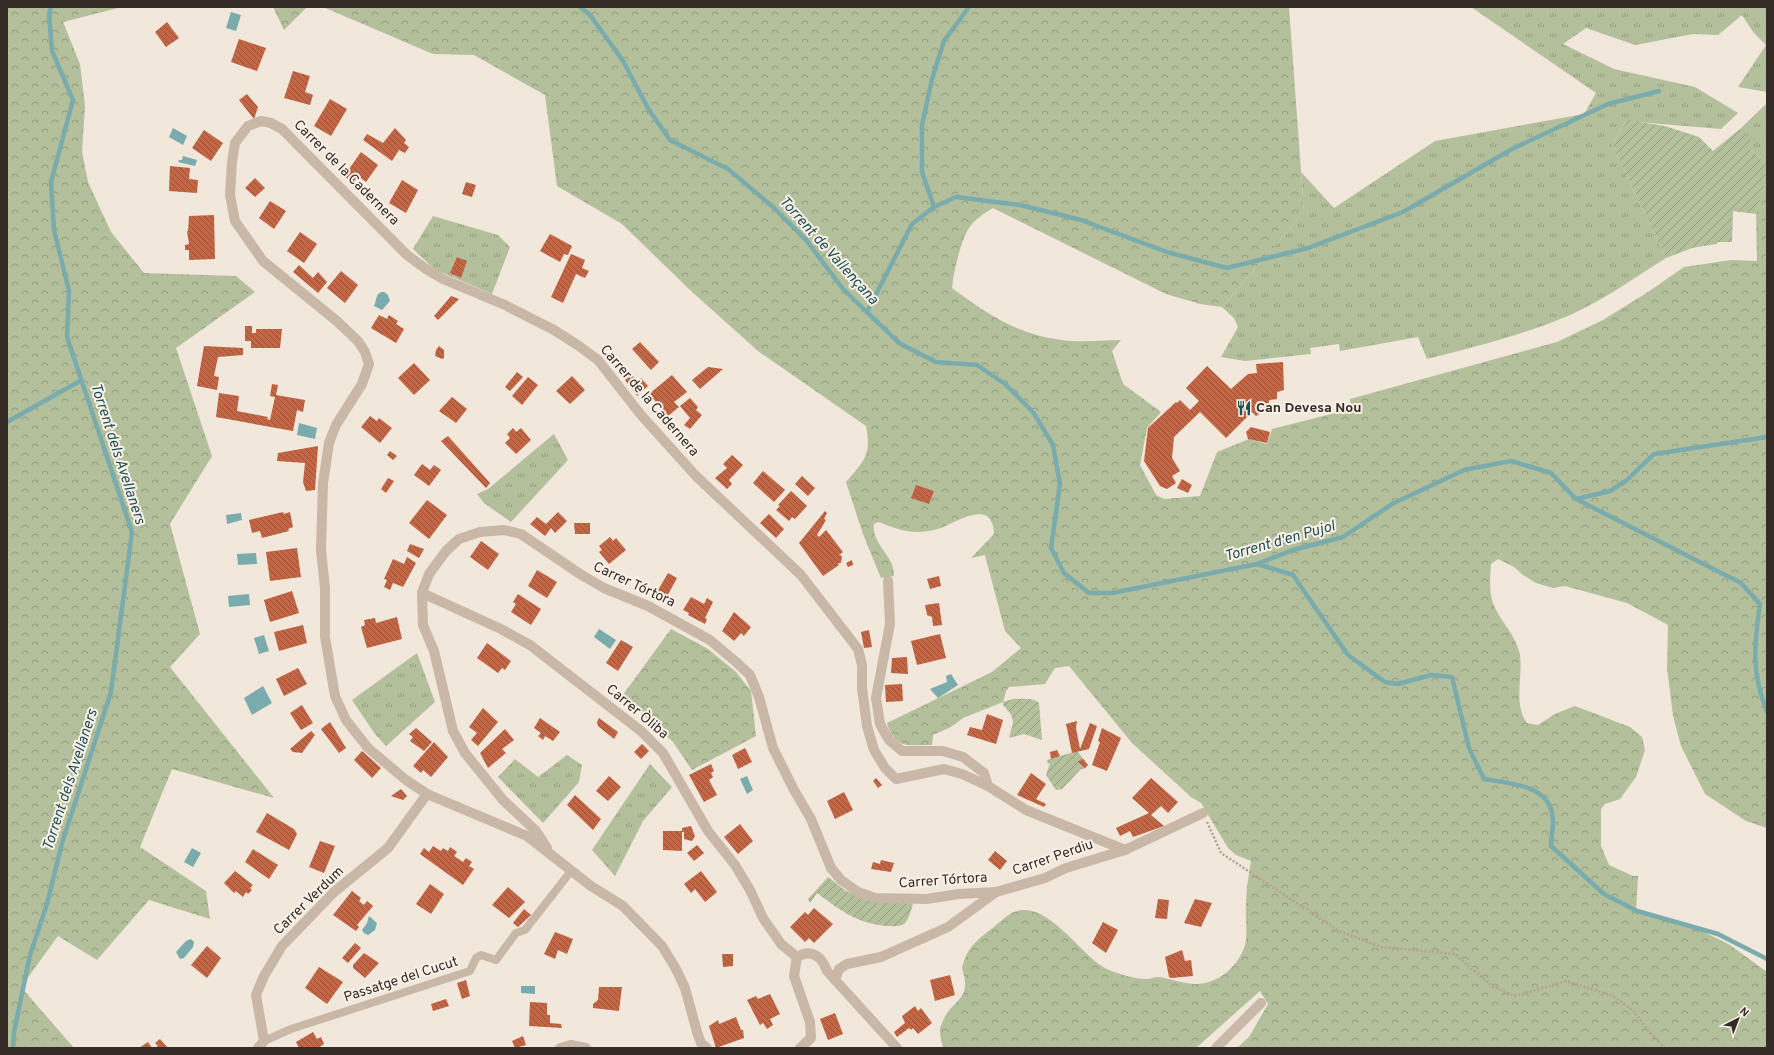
<svg xmlns="http://www.w3.org/2000/svg" width="1774" height="1055" font-family="Overpass,sans-serif">
  <defs>
    <pattern id="grass-tufts" width="24" height="20" patternUnits="userSpaceOnUse"><rect width="24" height="20" fill="#b3c09b"/><path d="M3 7l-1-3M5 7V3M7 7l1-3M15 17l-1-3M17 17v-4M19 17l1-3" fill="none" stroke="#929c7e"/></pattern>
    <pattern id="forest-crowns" width="20" height="18" patternUnits="userSpaceOnUse"><rect width="20" height="18" fill="#b3c09b"/><path d="M2 6a3 3 0 1 1 6 0M12 15a3 3 0 1 1 6 0" fill="none" stroke="#929c7e"/></pattern>
    <pattern id="garden-furrows" width="10" height="10" patternUnits="userSpaceOnUse"><rect width="10" height="10" fill="#b3c09b"/><path d="M-1 1l2-2M0 10L10 0M9 11l2-2" fill="none" stroke="#929c7e"/></pattern>
    <pattern id="building-back-hatch" width="6" height="6" patternUnits="userSpaceOnUse"><rect width="6" height="6" fill="#c36646"/><path d="M-1 5l2 2M0 0l6 6M5-1l2 2" fill="none" stroke="#9f543a"/></pattern>
  </defs>
  <rect width="100%" height="100%" fill="#f1e7db"/>
  <g fill="url(#grass-tufts)">
    <path d="M1471 7H1767V92L1738 87 1766 45 1753 32 1742 15 1718 35 1693 34 1635 45 1586 28 1563 44 1614 69 1695 87 1738 113 1721 129 1626 121 1612 145 1666 258C1631 280 1597 305 1558 320 1515 337 1471 348 1427 359L1418 337 1340 351 1339 344 1310 348 1311 354 1245 361 1221 357 1238 327 1234 318 1222 307 1304 212 1301 172 1334 208 1435 141 1584 114 1596 93Z"/>
    <polygon points="1767,103 1767,164 1749,148 1740,129"/>
    <polygon points="433,216 498,235 510,247 492,294 434,269 413,249"/>
    <polygon points="554,434 568,460 511,522 484,503 477,494 488,489"/>
    <polygon points="417,653 435,702 386,746 375,734 352,700"/>
    <polygon points="567,755 582,765 579,782 543,823 498,777 515,759 538,777"/>
    <polygon points="650,764 672,787 643,821 615,876 592,850"/>
  </g>
  <g fill="url(#forest-crowns)">
    <polygon points="7,7 122,7 63,22 80,64 85,106 82,152 88,182 111,232 144,273 236,276 255,292 176,348 212,456 170,524 200,634 170,667 274,798 172,769 140,847 206,891 210,919 149,900 97,960 58,936 21,987 74,1048 7,1048"/>
    <polygon points="273,7 307,7 284,30"/>
    <path d="M323 7H1289L1304 212 1222 307 1200 304 1166 294 993 208C983 214 975 219 969 228 961 239 953 275 952 288 989 315 1016 334 1062 340 1081 343 1102 340 1121 340L1112 351 1123 384 1161 412 1147 428 1140 465 1156 495 1164 499 1200 496 1217 452 1249 439 1267 444 1272 429 1351 409 1350 399 1557 342 1603 320 1648 292 1684 267 1731 260 1757 261 1756 214 1767 177V828L1746 821 1705 794 1681 746 1673 716 1667 668 1668 625 1627 603 1565 586 1553 588 1536 583 1523 575 1514 567 1498 559 1491 564C1490 575 1489 593 1493 603 1500 622 1516 634 1520 655 1523 677 1513 704 1527 723L1538 725 1555 714 1575 706 1630 727 1642 737 1645 750 1636 777 1620 799 1605 804 1601 809V846L1609 865 1633 876H1638L1636 911 1688 924 1730 945 1767 972V1048H1237L1249 1037 1268 1004 1260 991 1196 1048H943C942 1043 940 1037 940 1032 939 1029 941 1026 942 1023 952 997 973 1002 962 968 967 947 978 939 994 927 1000 922 1007 915 1014 912 1047 899 1078 953 1105 968 1118 974 1133 979 1148 979 1151 979 1154 977 1157 977 1170 978 1183 984 1196 984 1218 984 1239 966 1245 945 1248 933 1245 916 1246 903 1246 889 1249 875 1251 861L1236 855 1228 848 1201 803 1191 797 1132 743 1069 666 1055 668 1045 684 1009 687 1006 691 1003 702 963 718 951 727 933 735 932 745C908 745 896 750 887 723L992 672 1021 648 1005 631 985 555 971 558 994 534C993 498 958 521 941 528 935 530 924 532 917 532 903 532 890 526 878 522L874 524C871 544 895 556 894 576L881 578 863 534 846 482C864 461 872 455 866 426L758 351 690 290 622 224 557 186 545 95 474 55 433 54Z"/>
    <polygon points="671,629 708,649 736,672 751,691 756,736 692,770 673,742 622,696"/>
  </g>
  <g fill="url(#garden-furrows)">
    <polygon points="1627,120 1665,126 1699,137 1713,151 1740,129 1753,142 1749,148 1767,164 1767,177 1756,214 1733,211 1732,242 1718,242 1716,244 1692,248 1666,258 1612,145"/>
    <path d="M1013 699C1022 699 1033 697 1039 703L1042 740 1024 734 1009 738C1014 720 1016 719 1003 705V702Z"/>
    <polygon points="1077,751 1088,765 1084,769 1081,769 1062,789 1056,790 1046,775 1050,763 1048,764 1047,760"/>
    <path d="M828 877 846 891 856 895 913 904C911 909 909 920 904 924 899 927 892 926 886 926 856 923 840 910 817 893L810 903 808 899Z"/>
  </g>
  <g fill="#7aabad">
    <polygon points="231,12 241,15 236,31 226,28"/>
    <polygon points="173,128 187,136 183,145 169,137"/>
    <polygon points="183,156 197,160 195,166 178,162 179,160 182,160"/>
    <path d="M384 292 388 295 390 301 382 310 374 306C377 300 375 292 384 292Z"/>
    <polygon points="299,423 317,428 315,439 297,435"/>
    <polygon points="241,513 242,520 227,524 226,515"/>
    <polygon points="256,553 257,564 238,565 237,554"/>
    <polygon points="249,594 250,605 229,607 228,596"/>
    <polygon points="599,629 616,640 610,649 594,637"/>
    <polygon points="264,635 269,651 259,654 254,638"/>
    <polygon points="951,674 958,685 938,698 930,689 947,682 946,676"/>
    <polygon points="263,686 272,703 252,715 244,698"/>
    <polygon points="747,776 753,790 747,794 740,779"/>
    <polygon points="192,848 201,853 193,867 184,862"/>
    <polygon points="369,916 377,923 375,930 368,935 364,933 362,930 367,923"/>
    <polygon points="191,939 194,942 193,947 184,958 180,959 176,952 186,941"/>
    <polygon points="521,986 535,986 535,994 521,993"/>
  </g>
  <g fill="none" stroke-linecap="round" stroke-linejoin="round">
    <g stroke="#7aabad" stroke-width="4.5">
      <polyline points="580,7 590,15 623,61 649,110 670,140 728,169 773,207 806,240 843,289 899,343 936,362 977,365 1005,384 1033,412 1053,445 1060,484 1051,548 1064,573 1089,593 1112,593 1257,564 1293,550 1343,537 1392,504 1464,470 1511,461 1551,473 1576,499 1610,491 1627,480 1654,454 1767,437"/>
      <polyline points="934,207 922,172 922,125 932,79 944,41 969,7"/>
      <polyline points="867,312 912,224 934,207 956,197 1020,205 1081,220 1167,252 1227,268 1308,248 1403,212 1512,149 1608,104 1659,91"/>
      <polyline points="7,422 80,381"/>
      <path d="M1576 499 1741 583 1760 604C1754 645 1751 672 1767 712"/>
      <path d="M1257 564 1293 575 1348 655 1385 682 1398 684 1431 675 1452 677 1469 748 1484 779C1512 784 1552 784 1553 821 1553 830 1551 838 1551 846L1604 894 1637 911 1718 934 1767 959"/>
      <polyline points="13,1048 14,1032 30,955 47,904 62,843 111,692 132,532 67,337 69,291 54,230 51,182 73,100 52,51 49,14 51,7"/>
    </g>
  </g>
  <g fill="url(#building-back-hatch)">
    <polygon points="167,22 179,38 166,47 155,32"/>
    <polygon points="239,39 266,48 257,71 231,62"/>
    <polygon points="293,71 310,76 305,92 313,95 310,105 284,98"/>
    <polygon points="247,94 258,107 254,119 239,100"/>
    <polygon points="330,99 347,109 331,136 314,126"/>
    <polygon points="395,128 406,140 404,143 409,147 405,153 399,150 392,161 363,140 367,134 383,143"/>
    <polygon points="204,130 223,143 211,161 192,148"/>
    <polygon points="361,152 378,165 366,182 358,176 353,183 344,176"/>
    <polygon points="170,166 190,168 189,179 198,180 197,193 169,191"/>
    <polygon points="255,178 265,188 255,197 245,188"/>
    <polygon points="402,180 418,190 406,213 389,203"/>
    <polygon points="466,182 476,185 472,197 462,194"/>
    <polygon points="270,201 286,211 274,229 259,218"/>
    <polygon points="214,215 215,259 189,260 189,250 185,250 185,245 189,244 187,231 188,231 189,216"/>
    <polygon points="300,232 317,244 304,263 287,251"/>
    <polygon points="550,234 572,246 568,255 564,254 560,262 540,251"/>
    <polygon points="571,254 585,260 582,268 589,271 585,278 576,274 563,303 551,297"/>
    <polygon points="457,257 467,261 461,278 450,273"/>
    <polygon points="299,265 313,278 318,272 327,282 318,293 293,272"/>
    <polygon points="341,271 358,285 345,303 327,288"/>
    <polygon points="451,296 459,299 438,320 434,316"/>
    <polygon points="379,315 387,319 389,315 398,321 396,324 404,329 396,343 371,328"/>
    <polygon points="245,326 252,326 252,333 256,333 256,329 282,329 280,348 251,348 251,341 245,341"/>
    <polygon points="640,342 659,362 651,370 632,349"/>
    <polygon points="204,346 243,348 243,355 218,357 214,376 219,377 217,390 197,386"/>
    <polygon points="439,346 444,350 444,358 442,359 435,356 436,350"/>
    <polygon points="1283,362 1284,390 1277,392 1277,399 1269,400 1269,409 1256,416 1252,412 1226,438 1200,412 1174,437 1172,458 1180,471 1172,476 1176,483 1167,489 1160,486 1144,461 1148,428 1176,402 1177,403 1180,400 1190,410 1199,401 1186,388 1207,366 1231,389 1248,374 1257,373 1256,364"/>
    <polygon points="414,363 430,380 414,395 398,378"/>
    <polygon points="708,367 723,369 700,389 692,380"/>
    <polygon points="517,372 523,377 510,391 505,387"/>
    <polygon points="632,375 637,381 641,378 648,386 637,396 625,380"/>
    <polygon points="672,375 687,392 674,402 679,407 668,416 649,394"/>
    <polygon points="572,376 585,390 570,404 556,391"/>
    <polygon points="528,377 538,385 522,405 512,396"/>
    <polygon points="272,384 278,385 276,395 305,400 303,412 297,410 293,431 216,417 219,393 239,396 237,411 268,417 267,419 270,420 275,397 270,396"/>
    <polygon points="452,397 467,409 456,423 439,411"/>
    <polygon points="690,398 698,407 696,410 702,415 690,429 684,425 690,418 680,406"/>
    <polygon points="370,416 377,421 379,418 392,428 380,443 361,427"/>
    <polygon points="1251,427 1270,432 1267,443 1248,439 1246,432"/>
    <polygon points="513,428 516,432 521,428 531,440 516,454 505,443 510,438 507,434"/>
    <polygon points="448,436 490,483 486,488 441,441"/>
    <polygon points="318,446 315,490 306,491 303,482 305,463 277,461 278,453"/>
    <polygon points="390,451 397,456 393,460 387,455"/>
    <polygon points="732,455 743,465 729,480 732,484 727,489 715,478 727,468 723,464"/>
    <polygon points="422,464 430,470 434,465 441,470 429,486 414,475"/>
    <polygon points="763,471 785,490 774,502 753,483"/>
    <polygon points="802,476 815,488 808,496 795,484"/>
    <polygon points="388,478 394,481 386,493 381,489"/>
    <polygon points="1182,479 1192,485 1188,493 1177,488"/>
    <polygon points="916,485 934,491 929,504 911,498"/>
    <polygon points="791,491 807,506 795,519 792,517 789,521 776,510 780,506 778,505"/>
    <polygon points="427,500 447,515 429,539 409,523"/>
    <polygon points="825,511 827,513 824,519 826,520 817,535 819,537 826,530 843,552 839,555 842,556 841,563 838,563 839,565 823,576 799,543"/>
    <polygon points="283,512 284,514 290,512 293,527 288,529 289,531 262,538 260,531 252,533 249,520"/>
    <polygon points="558,512 567,521 555,533 551,528 545,536 530,524 537,517 546,524"/>
    <polygon points="769,514 784,529 776,538 760,523"/>
    <polygon points="574,523 590,523 590,534 575,534"/>
    <polygon points="610,537 613,541 616,538 626,550 609,564 599,552 602,550 599,546"/>
    <polygon points="481,541 499,554 488,570 470,557"/>
    <polygon points="410,544 424,549 419,558 407,551"/>
    <polygon points="297,548 301,577 270,581 266,552"/>
    <polygon points="407,557 416,563 403,587 393,583 390,590 384,587 387,580 384,579 393,559 404,564"/>
    <polygon points="852,560 853,565 848,567 846,563"/>
    <polygon points="537,570 557,582 547,598 528,586"/>
    <polygon points="668,573 677,578 664,602 654,597"/>
    <polygon points="939,576 941,586 930,589 927,579"/>
    <polygon points="292,591 299,613 270,622 264,600"/>
    <polygon points="518,594 541,609 531,625 511,612 516,604 513,602"/>
    <polygon points="691,597 704,604 707,598 713,602 705,618 707,619 705,624 688,615 689,613 683,610"/>
    <polygon points="939,603 942,625 933,626 932,617 927,615 925,605"/>
    <polygon points="734,612 751,627 744,636 741,633 734,641 722,631"/>
    <polygon points="397,617 402,639 367,648 361,627 365,625 364,620 375,618 376,623"/>
    <polygon points="303,625 307,643 279,651 274,632"/>
    <polygon points="869,630 872,647 864,648 861,632"/>
    <polygon points="940,634 946,658 917,665 911,641"/>
    <polygon points="621,640 633,647 618,671 606,663"/>
    <polygon points="487,643 511,661 505,670 502,668 498,673 477,658"/>
    <polygon points="907,657 908,674 891,673 892,658"/>
    <polygon points="298,668 307,684 284,696 276,679"/>
    <polygon points="902,684 903,701 886,702 885,685"/>
    <polygon points="302,705 313,723 301,730 290,713"/>
    <polygon points="483,708 498,722 478,746 471,740 477,733 469,727"/>
    <polygon points="987,714 1003,720 996,744 967,735 970,727 982,730"/>
    <polygon points="540,718 560,732 553,741 545,736 543,740 538,736 541,733 534,728"/>
    <polygon points="599,718 618,732 614,739 598,726 597,722"/>
    <polygon points="1077,721 1076,728 1080,749 1090,723 1097,726 1089,749 1072,753 1066,724"/>
    <polygon points="330,722 346,748 339,753 321,729"/>
    <polygon points="416,728 432,742 424,751 410,741 413,737 409,734"/>
    <polygon points="1102,728 1121,738 1107,771 1092,765 1100,742 1098,741"/>
    <polygon points="505,729 514,740 502,749 506,753 488,768 480,753"/>
    <polygon points="311,731 315,735 302,753 293,752 290,749"/>
    <polygon points="434,742 448,757 431,777 423,770 421,773 413,766"/>
    <polygon points="642,744 649,751 641,759 634,752"/>
    <polygon points="745,748 752,762 738,769 732,755"/>
    <polygon points="1057,750 1060,756 1051,759 1050,752"/>
    <polygon points="362,751 381,768 372,778 354,760"/>
    <polygon points="1083,759 1088,765 1085,768 1078,762"/>
    <polygon points="711,764 714,771 711,773 713,777 709,780 717,795 704,802 689,775"/>
    <polygon points="1031,773 1046,784 1036,799 1046,804 1044,807 1017,795"/>
    <polygon points="609,776 621,787 608,801 596,791"/>
    <polygon points="876,778 882,785 878,788 873,781"/>
    <polygon points="1151,778 1178,802 1168,813 1161,806 1151,815 1164,826 1133,837 1130,831 1120,836 1116,828 1149,813 1132,798"/>
    <polygon points="401,789 407,796 403,800 391,796"/>
    <polygon points="844,792 853,810 835,819 827,801"/>
    <polygon points="575,795 601,819 593,830 567,805"/>
    <polygon points="267,813 294,829 297,834 289,850 256,832"/>
    <polygon points="740,824 753,841 738,854 724,837"/>
    <polygon points="691,826 695,836 692,841 684,839 684,832 682,832 682,851 663,850 663,831 682,831 682,828"/>
    <polygon points="320,841 335,846 324,873 309,867"/>
    <polygon points="697,845 704,853 694,861 687,853"/>
    <polygon points="433,846 441,851 443,848 448,851 450,847 457,852 454,856 463,862 466,858 472,862 469,866 474,869 463,885 420,854 424,848 429,852"/>
    <polygon points="253,849 278,865 269,879 245,862"/>
    <polygon points="995,851 1007,861 1000,870 988,860"/>
    <polygon points="881,860 894,863 891,872 871,869 873,862 880,864"/>
    <polygon points="235,871 253,885 250,888 252,890 248,894 246,892 243,897 236,891 234,893 224,883"/>
    <polygon points="701,871 717,892 705,902 695,889 691,893 684,884"/>
    <polygon points="430,884 444,894 431,914 416,904"/>
    <polygon points="508,887 525,902 509,918 492,905"/>
    <polygon points="352,891 361,898 359,901 364,905 367,901 373,906 357,925 359,927 356,931 333,915"/>
    <polygon points="1158,899 1169,900 1167,919 1155,918"/>
    <polygon points="1195,899 1212,903 1201,927 1184,923"/>
    <polygon points="814,908 833,924 814,943 809,938 805,942 790,927 805,912 808,915"/>
    <polygon points="524,909 531,915 518,927 513,923"/>
    <polygon points="1103,922 1118,930 1106,953 1092,943"/>
    <polygon points="555,932 573,939 567,954 558,950 555,959 544,954"/>
    <polygon points="355,943 361,948 348,963 342,958"/>
    <polygon points="207,946 221,958 207,978 191,965"/>
    <polygon points="1182,950 1185,961 1191,960 1193,976 1171,978 1169,977 1165,957"/>
    <polygon points="364,953 379,963 365,978 353,968 353,965"/>
    <polygon points="722,954 733,954 733,966 723,967"/>
    <polygon points="319,967 343,982 327,1004 305,988"/>
    <polygon points="950,975 955,995 935,1001 930,980"/>
    <polygon points="466,980 470,996 462,999 457,983"/>
    <polygon points="599,987 622,987 619,1011 593,1008 593,1004 598,1000"/>
    <polygon points="770,994 780,1014 770,1019 773,1025 767,1029 763,1023 760,1025 747,1000 756,996 758,999"/>
    <polygon points="446,999 449,1006 433,1011 431,1004"/>
    <polygon points="530,1002 547,1003 547,1015 550,1015 550,1023 561,1024 562,1028 529,1026"/>
    <polygon points="915,1006 918,1011 921,1008 932,1023 918,1034 913,1028 911,1030 909,1028 897,1037 894,1032 905,1023 902,1016"/>
    <polygon points="835,1013 843,1034 828,1040 820,1019"/>
    <polygon points="736,1017 741,1030 743,1030 744,1038 716,1048 709,1026 718,1020 719,1024"/>
    <polygon points="313,1032 317,1039 321,1037 324,1044 318,1048 299,1048 296,1042"/>
    <polygon points="523,1036 526,1045 515,1048 512,1041"/>
    <polygon points="160,1039 168,1048 155,1048 158,1046 155,1043"/>
    <polygon points="148,1042 152,1048 139,1048"/>
  </g>
  <g fill="none" stroke-linecap="round" stroke-linejoin="round">
    <polyline stroke="#b5a191" stroke-width="2.5" stroke-dasharray="2 2" stroke-linecap="butt" points="1207,822 1221,853 1339,931 1381,947 1455,954 1492,986 1515,996 1566,981 1611,995 1634,1011 1649,1032 1665,1048"/>
    <polyline stroke="#c9b7a7" stroke-width="8" points="264,1041 291,1029 470,971 476,958 481,955 496,960 516,933 525,930 571,871"/>
    <g stroke="#c9b7a7" stroke-width="10">
      <polyline points="888,581 890,624 876,698 880,724 889,740 902,751 943,751 963,757 984,773 988,786"/>
      <polyline points="422,593 501,629 530,645 641,731 663,753 708,831 735,865 750,890 763,918 781,944 797,957"/>
      <polyline points="547,848 536,831 503,800 465,753 453,731 434,651 423,625 422,593 429,574 446,551 459,539 480,532 504,530 521,534 580,574 604,588 648,606 710,640 736,662 750,675 759,697 773,748 794,790 811,819 831,868 841,880 858,892 875,898 926,899 959,894 996,892"/>
      <polyline points="835,980 839,969 847,964 881,957 948,927 996,892 1045,878 1066,868 1125,850 1203,813"/>
      <polyline points="258,1048 264,1041 256,995 264,976 282,946 334,892 388,848 427,794"/>
      <polyline points="560,1048 571,1045 586,1048"/>
      <polyline points="707,1048 701,1043 697,1032 685,988 676,969 662,946 623,906 591,886 527,836 427,794 406,780 368,748 346,720 335,696 325,637 325,588 321,550 323,483 329,443 336,425 362,384 369,364 365,352 358,341 338,322 263,261 235,221 230,195 232,162 235,143 248,126 261,121 271,123 282,129 407,255 426,269 443,279 505,305 554,330 579,346 598,360 641,415 696,476 801,575 858,649 862,665 862,688 867,726 874,750 885,768 896,779 944,769 962,774 988,786 1026,810 1125,850"/>
      <path d="M800 1048 811 1038 810 1022 794 976 797 957C812 948 822 957 827 971L897 1048"/>
      <polyline points="1216,1048 1261,1003"/>
    </g>
  </g>
  <defs>
    <g id="restaurant-bare" transform="scale(1.2)"><path d="M-5-6h1v4h1v-4h1v4h1v-4h1v5L-1.5 .5V6h-2V.5L-5-1ZM5-6V6H3V1.5H1.5Q1.5-4 5-6Z" fill="#1e5156" stroke="#f9f1e7" stroke-width="2.5" paint-order="stroke"/></g>
  </defs>
  <g fill-rule="evenodd">
    <use href="#restaurant-bare" x="1244" y="408"/>
  </g>
  <g text-anchor="middle" dominant-baseline="central" stroke-width="4" stroke-linejoin="round" paint-order="stroke">
    <g font-size="14" fill="#352c27" stroke="#f9f1e7">
      <text transform="translate(346 173) rotate(45)">Carrer de la Cadernera</text>
      <text transform="translate(649 401) rotate(49)">Carrer de la Cadernera</text>
      <text transform="translate(634 585) rotate(25)">Carrer Tórtora</text>
      <text transform="translate(637 712) rotate(40)">Carrer Òliba</text>
      <text transform="translate(1053 858) rotate(-19)">Carrer Perdiu</text>
      <text transform="translate(943 881) rotate(-4)">Carrer Tórtora</text>
      <text transform="translate(309 901) rotate(-44)">Carrer Verdum</text>
      <text transform="translate(401 980) rotate(-18)">Passatge del Cucut</text>
    </g>
    <g font-size="14" font-weight="bold" fill="#352c27" stroke="#f9f1e7" text-anchor="start">
      <text x="1256" y="408">Can Devesa Nou</text>
    </g>
    <g font-size="15" font-style="italic" fill="#1e5156" stroke="#f9f1e7">
      <text transform="translate(828 251) rotate(48)">Torrent de Vallençana</text>
      <text transform="translate(117 454) rotate(72)">Torrent dels Avellaners</text>
      <text transform="translate(1280 542) rotate(-16)">Torrent d'en Pujol</text>
      <text transform="translate(71 780) rotate(-72)">Torrent dels Avellaners</text>
    </g>
  </g>
  <rect width="1774" height="1055" fill="none" stroke="#352c27" stroke-width="16"/>
  <g transform="translate(1738 1019) rotate(42)" stroke="#f9f1e7" stroke-width="3" paint-order="stroke">
  <path d="M0-3L7 15L0 10L-7 15Z" fill="#352c27"/>
  <text y="-6" font-size="11" font-weight="bold" text-anchor="middle" fill="#352c27">N</text>
  </g>
</svg>
